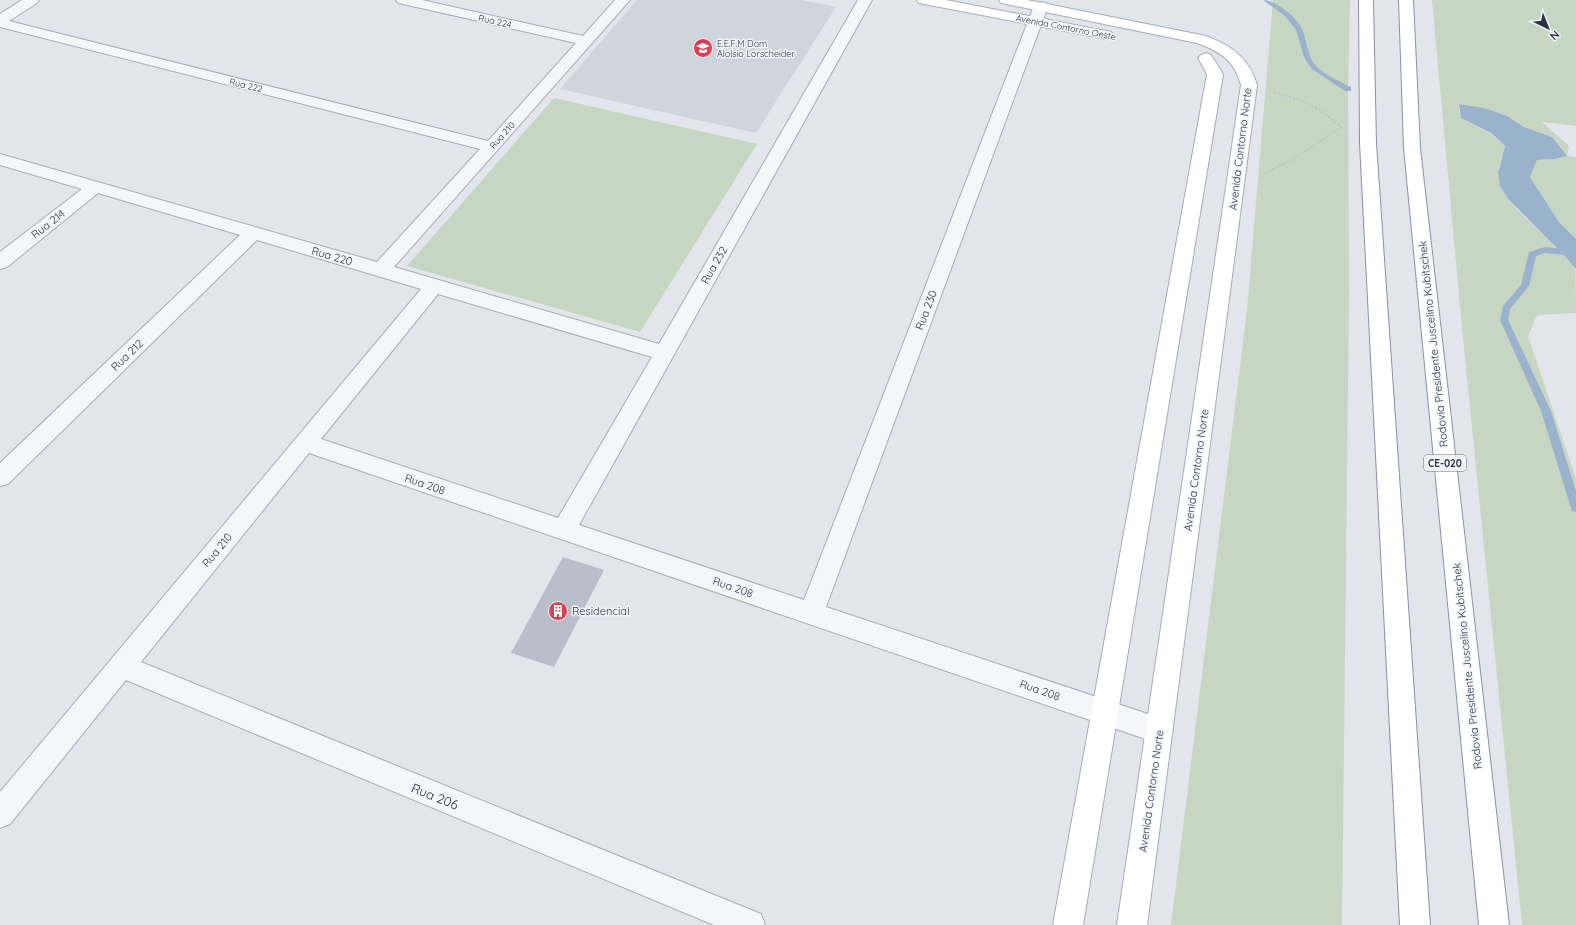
<svg xmlns="http://www.w3.org/2000/svg" width="1576" height="925" font-family="Quicksand,sans-serif">
  <rect width="100%" height="100%" fill="#e2e5eb"/>
  <polygon fill="#d0d4dd" points="637,0 802,0 836,7 756,133 560,89"/>
  <g fill="#c7d6c2">
    <polygon points="1273,0 1350,0 1348,89 1349,294 1342,925 1171,925 1247,310"/>
    <path d="M1432 0H1576V126L1542 122 1569 146 1567 156 1576 157V239L1559 222 1530 177 1537 160 1555 159 1552 137 1524 127 1507 116 1459 104V111L1461 118 1491 134 1505 146C1503 154 1498 166 1498 175 1502 212 1558 236 1575 268 1576 273 1576 305 1576 313L1537 315 1528 336 1576 479V925H1522L1462 328Z"/>
    <polygon points="554,98 757,144 640,332 407,266"/>
  </g>
  <polygon fill="#9bb2cd" points="1459,104 1484,108 1507,116 1524,127 1552,137 1567,156 1555,159 1537,160 1530,177 1559,222 1576,239 1576,269 1563,254 1508,199 1500,186 1498,173 1505,146 1491,133 1461,118"/>
  <g fill="none" stroke-linecap="round" stroke-linejoin="round">
    <g fill="#9bb2cd" fill-rule="evenodd">
      <path d="M1263 0C1276 0 1298 18 1303 31 1307 43 1308 57 1316 66 1323 74 1341 82 1351 87V91H1345L1312 69 1304 57 1296 30 1285 16Z"/>
      <polygon points="1545,247 1575,250 1576,256 1545,253 1536,256 1529,286 1510,309 1508,320 1551,411 1576,491 1576,512 1572,511 1571,508 1541,411 1500,320 1503,306 1521,285 1529,252"/>
    </g>
  </g>
  <polygon fill="#b9beca" points="563,557 604,570 554,667 511,653"/>
  <g fill="none" stroke-linecap="round" stroke-linejoin="round">
    <g stroke="#a7acb6" stroke-width="2">
      <path id="street" d="M22 0H39L37 3 9 21 488 141 576 43 403 4 398 3 396 0H422L583 36 615 0H630L394 267 659 344 858 0H872L579 525 804 600 1034 6 1036 3 1041 2 1046 3 1048 6 826 607 1160 718 1169 722 1173 731 1169 740 1160 744 309 453 141 662 761 914 765 925H714L126 680 10 824 0 828V792L421 289 257 240 8 484 0 486V463L240 235 98 193 7 267 0 269V252L82 189 0 165V154L377 262 480 149 0 27V14ZM438 294 652 357 558 518 321 439Z"/>
    </g>
    <g stroke="#a7acb6" stroke-width="2">
      <g id="secondary">
        <polygon points="917,0 946,0 1106,31 1111,32 1113,35 1111,38 1106,39 924,4 919,3"/>
        <path d="M999 0H1027L1206 36C1232 46 1249 58 1257 85L1147 925H1117L1241 85C1234 60 1221 52 1197 43L1006 4 1001 3Z"/>
        <polygon points="1206,53 1211,55 1223,74 1083,925 1053,925 1207,74 1198,58 1201,55"/>
      </g>
    </g>
    <g stroke="#8892a3" stroke-width="2">
      <g id="highway">
        <polygon points="1359,0 1373,0 1376,143 1430,925 1400,925 1360,143"/>
        <polygon points="1399,0 1413,0 1420,148 1509,925 1479,925 1404,148"/>
      </g>
    </g>
    <g stroke="#c0c3ca" stroke-width="2" stroke-dasharray="2 2" stroke-linecap="butt">
      <polyline points="1274,92 1299,100 1319,109 1342,128"/>
      <polyline points="1265,173 1293,159 1341,127"/>
    </g>
    <use href="#street" fill="#f5f6f9" fill-rule="evenodd"/>
    <use href="#secondary" fill="#fff" fill-rule="evenodd"/>
    <use href="#highway" fill="#fff" fill-rule="evenodd"/>
  </g>
  <defs>
    <g id="school-disc" transform="scale(1)"><circle r="9.5" fill="#d83f53" stroke="#f2f4f8"/><path d="M0-5L7-2L0 1L-7-2ZM-4 1L0 2.5L4 1V4Q0 6-4 4Z" fill="#fff"/></g>
    <g id="building-disc" transform="scale(1)"><circle r="9.5" fill="#d83f53" stroke="#f2f4f8"/><path d="M-4-6H4V6H1V3H-1V6H-4ZM-2.5-4.3h1.7v1.8h-1.7ZM.8-4.3h1.7v1.8H.8ZM-2.5-1h1.7V.8h-1.7ZM.8-1h1.7V.8H.8Z" fill="#fff"/></g>
  </defs>
  <g fill-rule="evenodd">
    <use href="#school-disc" x="703" y="48"/>
    <use href="#building-disc" x="558" y="611"/>
  </g>
  <g text-anchor="middle" dominant-baseline="central" stroke-width="3" stroke-linejoin="round" paint-order="stroke">
    <g font-size="9" fill="#293245" stroke="#f2f4f8">
      <text transform="translate(495 21) rotate(13)">Rua 224</text>
      <text transform="translate(1066 27) rotate(11)">Avenida Contorno Oeste</text>
      <text transform="translate(246 85) rotate(14)">Rua 222</text>
      <text transform="translate(502 135) rotate(-48)">Rua 210</text>
    </g>
    <g font-size="9" fill="#293245" stroke="#f2f4f8" text-anchor="start">
      <text x="717" y="43">E.E.F.M Dom<tspan x="717" dy="10">Aloísio Lorscheider</tspan></text>
    </g>
    <rect fill="#f2f4f8" stroke="#656c7b" stroke-width="1" x="1424" y="455" width="42" height="16" rx="3"/>
    <g font-size="10" font-weight="bold" fill="#293245">
      <text x="1445" y="463">CE-020</text>
    </g>
    <g font-size="11" fill="#293245" stroke="#f2f4f8">
      <text transform="translate(1240 149) rotate(-83)">Avenida Contorno Norte</text>
      <text transform="translate(48 224) rotate(-38)">Rua 214</text>
      <text transform="translate(332 256) rotate(16)">Rua 220</text>
      <text transform="translate(714 265) rotate(-60)">Rua 232</text>
      <text transform="translate(926 310) rotate(-69)">Rua 230</text>
      <text transform="translate(1433 344) rotate(-96)">Rodovia Presidente Juscelino Kubitschek</text>
      <text transform="translate(127 355) rotate(-44)">Rua 212</text>
      <text transform="translate(1196 470) rotate(-82)">Avenida Contorno Norte</text>
      <text transform="translate(425 484) rotate(19)">Rua 208</text>
      <text transform="translate(217 550) rotate(-51)">Rua 210</text>
      <text transform="translate(733 587) rotate(19)">Rua 208</text>
      <text transform="translate(1467 666) rotate(-96)">Rodovia Presidente Juscelino Kubitschek</text>
      <text transform="translate(1040 690) rotate(19)">Rua 208</text>
      <text transform="translate(1151 791) rotate(-82)">Avenida Contorno Norte</text>
    </g>
    <g font-size="11" fill="#293245" stroke="#f2f4f8" text-anchor="start">
      <text x="572" y="611">Residencial</text>
    </g>
    <g font-size="13" fill="#293245" stroke="#f2f4f8">
      <text transform="translate(435 796) rotate(22)">Rua 206</text>
    </g>
  </g>
  <g transform="translate(1548 28) rotate(137)" stroke="#f2f4f8" stroke-width="3" paint-order="stroke">
  <path d="M0-3L7 15L0 10L-7 15Z" fill="#293245"/>
  <text y="-6" font-size="11" font-weight="bold" text-anchor="middle" fill="#293245">N</text>
  </g>
</svg>
